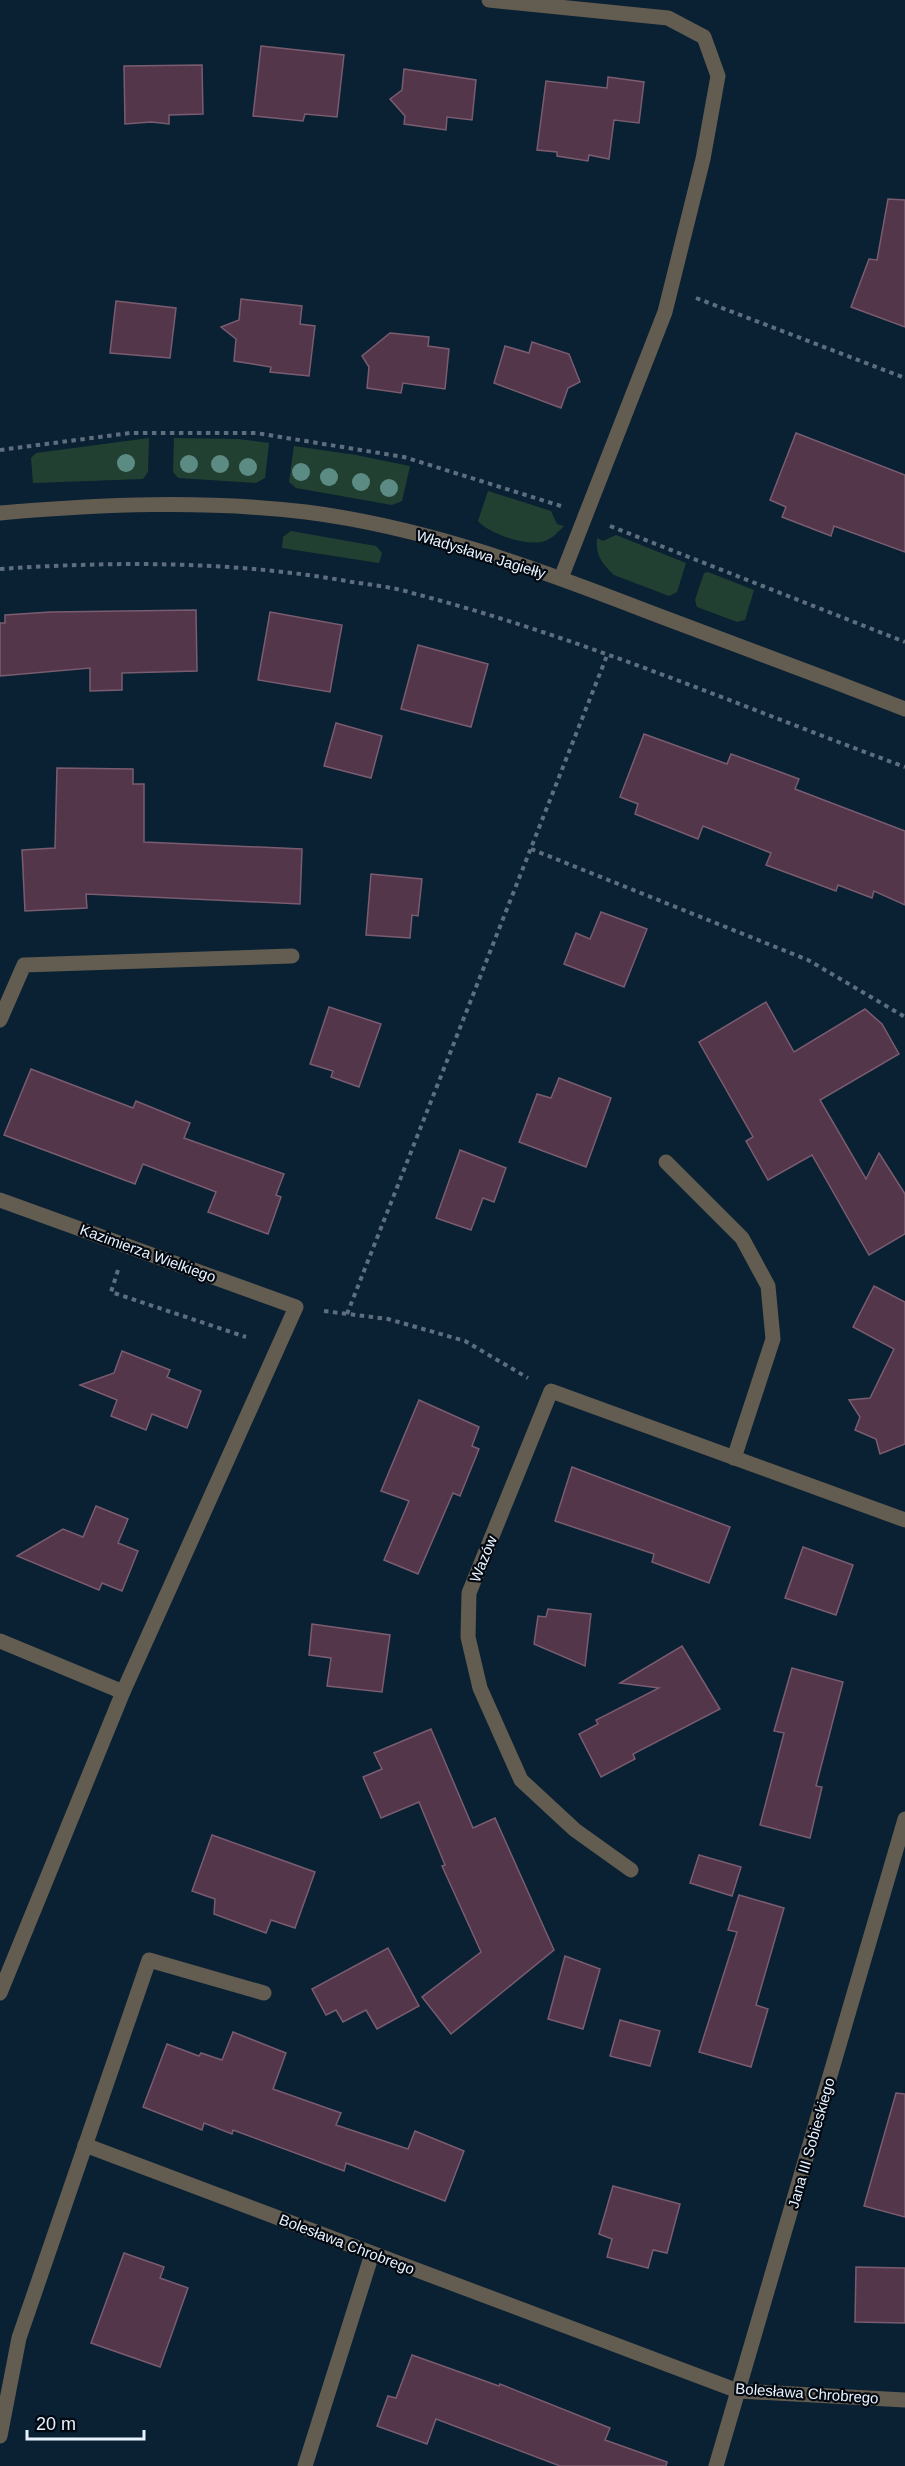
<svg xmlns="http://www.w3.org/2000/svg" width="905" height="2466" font-family="Helvetica,sans-serif">
  <rect width="100%" height="100%" fill="#0a2033"/>
  <g fill="#224032">
    <polygon points="149,438 148,472 143,479 33,483 31,458 36,453"/>
    <polygon points="174,438 239,439 269,443 265,478 256,483 178,478 173,472"/>
    <polygon points="294,446 356,455 410,466 402,501 392,505 296,488 289,482"/>
    <path d="M488 491 551 511 557 524 564 526C558 532 553 538 545 541 528 547 489 534 478 521Z"/>
    <polygon points="291,531 376,546 382,553 379,563 282,548 283,537"/>
    <path d="M616 535 686 563 677 592 669 596 614 575C602 564 595 554 597 538L603 541Z"/>
    <polygon points="708,572 754,590 745,620 737,622 697,607 695,600 704,573"/>
  </g>
  <g fill="#54364b" stroke="#795c6f" stroke-width="1.5">
    <polygon points="261,46 344,55 337,117 305,114 303,121 253,116"/>
    <polygon points="202,65 203,114 169,115 169,124 151,122 125,124 124,66"/>
    <polygon points="404,69 476,80 472,120 447,117 446,130 404,124 405,116 390,99 402,90"/>
    <polygon points="608,77 644,82 639,123 614,120 609,159 589,155 588,161 557,156 557,152 537,150 546,81 607,88"/>
    <polygon points="888,199 905,200 905,327 851,307 869,259 877,260"/>
    <polygon points="241,299 302,306 300,324 315,326 309,376 270,372 271,367 234,361 236,339 221,327 239,320"/>
    <polygon points="116,301 176,308 170,358 110,353"/>
    <polygon points="390,333 429,337 428,346 449,349 445,389 403,383 401,393 367,388 369,367 362,356"/>
    <polygon points="532,342 569,354 580,382 568,388 561,408 494,383 505,346 529,353"/>
    <polygon points="796,433 905,475 905,552 834,526 831,536 782,517 786,507 770,500"/>
    <polygon points="196,610 197,671 122,673 122,690 90,691 90,668 0,676 0,623 5,623 5,615 50,612"/>
    <polygon points="270,612 342,625 330,692 258,680"/>
    <polygon points="418,645 488,664 471,727 401,709"/>
    <polygon points="336,723 382,736 371,778 324,766"/>
    <polygon points="644,734 727,764 731,754 764,766 799,779 795,789 905,831 905,905 874,891 872,898 838,885 836,891 766,865 771,853 703,826 698,839 635,814 638,804 620,797"/>
    <polygon points="57,768 133,769 133,784 144,784 144,842 302,849 300,904 86,894 87,908 25,911 22,850 55,848"/>
    <polygon points="371,874 422,879 418,916 412,915 410,938 366,935"/>
    <polygon points="601,912 647,929 624,987 564,964 576,933 590,939"/>
    <polygon points="766,1002 794,1052 865,1009 882,1024 899,1054 820,1100 866,1179 879,1153 905,1194 905,1234 869,1255 812,1155 768,1180 746,1141 753,1137 699,1042"/>
    <polygon points="329,1007 381,1024 359,1087 331,1077 333,1071 310,1064"/>
    <polygon points="31,1069 133,1108 136,1101 190,1123 184,1138 284,1174 276,1195 281,1197 268,1234 208,1212 216,1192 143,1164 135,1184 4,1135"/>
    <polygon points="559,1078 611,1098 586,1167 519,1142 537,1094 551,1098"/>
    <polygon points="460,1150 506,1168 494,1202 483,1198 471,1230 436,1218"/>
    <polygon points="874,1286 905,1302 905,1444 880,1454 876,1439 855,1430 860,1417 849,1400 870,1398 894,1349 853,1327"/>
    <polygon points="122,1351 170,1370 167,1377 201,1391 187,1428 152,1414 146,1430 111,1416 117,1400 80,1385 114,1373"/>
    <polygon points="419,1400 479,1427 472,1446 479,1449 460,1496 453,1493 418,1574 384,1560 409,1501 381,1491"/>
    <polygon points="572,1467 730,1527 709,1583 652,1562 654,1554 555,1521"/>
    <polygon points="96,1506 128,1519 118,1543 138,1551 122,1591 102,1583 99,1590 17,1556 63,1529 83,1537"/>
    <polygon points="803,1547 853,1565 836,1615 785,1598"/>
    <polygon points="548,1609 591,1614 585,1666 534,1644 538,1616 546,1617"/>
    <polygon points="312,1624 390,1635 382,1692 327,1686 331,1658 309,1655"/>
    <polygon points="682,1646 720,1709 633,1754 635,1759 601,1777 579,1734 598,1724 596,1720 659,1688 620,1683"/>
    <polygon points="792,1668 843,1682 816,1786 822,1787 810,1838 760,1825 784,1733 774,1731"/>
    <polygon points="431,1729 473,1828 495,1818 554,1950 451,2034 422,1997 481,1952 442,1866 445,1865 419,1802 381,1818 363,1777 382,1769 374,1753"/>
    <polygon points="212,1835 315,1872 295,1928 271,1920 266,1933 214,1914 215,1899 192,1891"/>
    <polygon points="699,1855 741,1867 732,1896 690,1883"/>
    <polygon points="739,1895 784,1908 756,2005 768,2009 751,2067 699,2052 737,1932 728,1930"/>
    <polygon points="388,1948 419,2006 377,2029 366,2010 343,2022 336,2010 326,2015 312,1989"/>
    <polygon points="565,1956 600,1969 583,2029 548,2019"/>
    <polygon points="620,2020 660,2031 650,2066 610,2056"/>
    <polygon points="233,2032 286,2053 273,2089 341,2113 336,2125 408,2149 415,2131 464,2151 445,2201 346,2163 344,2171 233,2130 232,2134 204,2123 202,2130 143,2107 167,2044 199,2056 201,2053 222,2060"/>
    <polygon points="896,2093 905,2094 905,2217 864,2206"/>
    <polygon points="613,2186 680,2204 667,2253 653,2250 648,2268 607,2257 612,2239 599,2234"/>
    <polygon points="124,2253 164,2267 160,2278 188,2288 160,2367 91,2343"/>
    <polygon points="856,2267 905,2268 905,2323 855,2322"/>
    <polygon points="412,2355 499,2386 500,2384 610,2428 605,2440 667,2462 666,2466 560,2466 436,2419 427,2444 377,2426 388,2396 396,2398"/>
  </g>
  <g fill="none" stroke-linecap="round" stroke-linejoin="round">
    <g stroke="#5d6f7f" stroke-width="4" stroke-dasharray="4.5 4.5" stroke-linecap="butt">
      <polyline points="696,298 905,378"/>
      <polyline points="0,450 130,433 256,433 404,457 561,506"/>
      <polyline points="610,526 905,642"/>
      <path d="M0 569C117 561 236 561 352 582 372 585 393 587 412 593 581 637 742 707 905 767"/>
      <polyline points="531,849 808,960 905,1017"/>
      <polyline points="118,1270 111,1292 246,1337"/>
      <polyline points="324,1311 388,1319 465,1341 528,1378"/>
      <polyline points="347,1314 608,653"/>
    </g>
    <g stroke="#635c50" stroke-width="15">
      <polyline points="489,0 668,18 704,37 718,76 703,159 665,312 561,578"/>
      <path d="M0 513C102 504 204 500 306 512 425 527 538 569 649 612 735 644 820 676 905 709"/>
      <polyline points="0,1020 24,965 292,956"/>
      <polyline points="666,1162 742,1238 768,1286 773,1339 734,1458"/>
      <polyline points="0,1200 296,1307 123,1692 0,1993"/>
      <polyline points="0,1641 123,1692"/>
      <polyline points="631,1870 575,1830 521,1780 480,1688 468,1637 469,1593 551,1391 905,1520"/>
      <polyline points="85,2145 738,2391 905,2400"/>
      <polyline points="0,2436 19,2338 149,1960 264,1993"/>
      <polyline points="305,2466 372,2254"/>
      <polyline points="716,2466 905,1819"/>
    </g>
  </g>
  <g fill="#5b8b82">
    <circle cx="126" cy="463" r="9"/>
    <circle cx="189" cy="464" r="9"/>
    <circle cx="220" cy="464" r="9"/>
    <circle cx="248" cy="467" r="9"/>
    <circle cx="301" cy="472" r="9"/>
    <circle cx="329" cy="477" r="9"/>
    <circle cx="361" cy="482" r="9"/>
    <circle cx="389" cy="488" r="9"/>
  </g>
  <g text-anchor="middle" dominant-baseline="central" stroke-width="4.5" stroke-linejoin="round" paint-order="stroke">
    <g font-size="15" fill="#e9f3ff" stroke="#030911">
      <text transform="translate(481 554) rotate(17)">Władysława Jagiełły</text>
      <text transform="translate(148 1253) rotate(20)">Kazimierza Wielkiego</text>
      <text transform="translate(483 1559) rotate(-68)">Wazów</text>
      <text transform="translate(811 2143) rotate(-74)">Jana III Sobieskiego</text>
      <text transform="translate(347 2244) rotate(21)">Bolesława Chrobrego</text>
      <text transform="translate(807 2393) rotate(4)">Bolesława Chrobrego</text>
    </g>
  </g>
  <path d="M27 2430v9h117v-9" fill="none" stroke="#e9f3ff" stroke-width="3"/>
  <text x="36" y="2430" font-size="18" fill="#e9f3ff" stroke="#030911" stroke-width="4.5" paint-order="stroke">20 m</text>
</svg>
